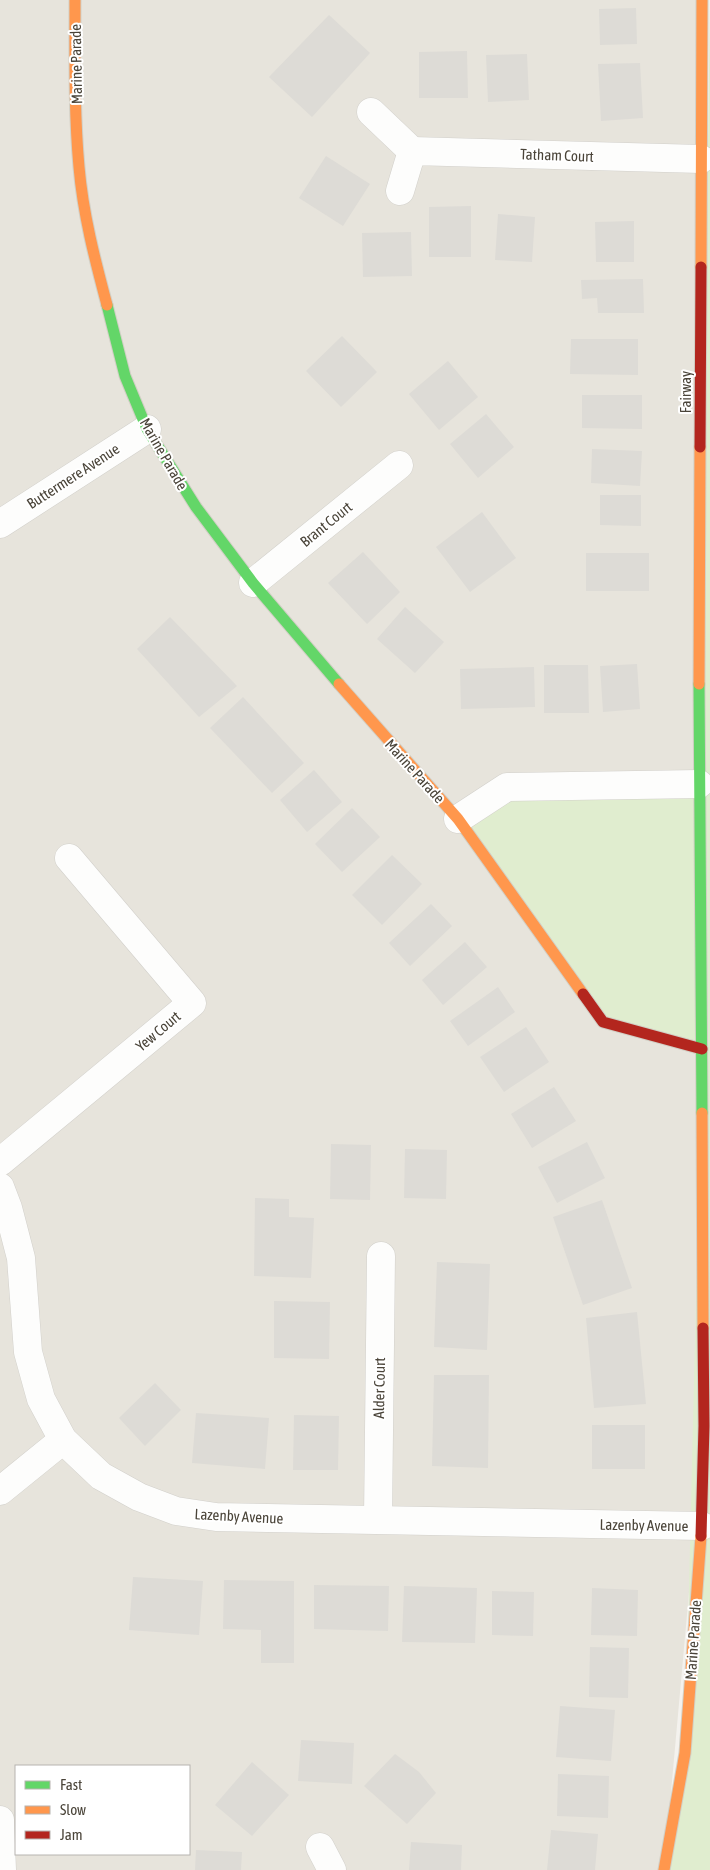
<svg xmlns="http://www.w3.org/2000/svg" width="710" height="1870" font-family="'Asap Condensed',sans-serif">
  <rect width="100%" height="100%" fill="#f4f2ee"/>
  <path fill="#e7e4dc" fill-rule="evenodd" d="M0 0H702V1049L704 1426 664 1870H0ZM16 1766H189V1854H16Z"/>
  <polygon fill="#e0edcf" points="710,0 710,1870 664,1870 685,1753 702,1049 603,1022 458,819 507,787 699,784"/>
  <g fill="#dddbd6">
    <polygon points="636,8 637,44 600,45 599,9"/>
    <polygon points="329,15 370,53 312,117 269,77"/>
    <polygon points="467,51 468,98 419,98 419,52"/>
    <polygon points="527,54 529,100 488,102 486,55"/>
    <polygon points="640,63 643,118 601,121 598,64"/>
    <polygon points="326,156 370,184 343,226 299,198"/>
    <polygon points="471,206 471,257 429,257 429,207"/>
    <polygon points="498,214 535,217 532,262 495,260"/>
    <polygon points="634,221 634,262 596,262 595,222"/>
    <polygon points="411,232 412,276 363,277 362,233"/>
    <polygon points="643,279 644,313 598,313 597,298 582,299 581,280"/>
    <polygon points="342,336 377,372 341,407 306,371"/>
    <polygon points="571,339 638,339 638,375 570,374"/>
    <polygon points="448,361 478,397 439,430 409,394"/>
    <polygon points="582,395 642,395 642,429 582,428"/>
    <polygon points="486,414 514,447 478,478 450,444"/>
    <polygon points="592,449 642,451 640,486 591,483"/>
    <polygon points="600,495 641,495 641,526 600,525"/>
    <polygon points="482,512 516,558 470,592 436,547"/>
    <polygon points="363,552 400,592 367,624 328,583"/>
    <rect x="586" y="553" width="63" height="38"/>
    <polygon points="405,607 444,642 415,673 377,639"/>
    <polygon points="170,617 237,686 199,717 137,649"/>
    <polygon points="637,664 640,709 603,712 600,666"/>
    <polygon points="544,665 588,665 589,713 544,713"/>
    <polygon points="534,667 535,707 461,709 460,669"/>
    <polygon points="243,697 304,763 272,793 210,728"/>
    <polygon points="314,770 342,802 307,832 280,800"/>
    <polygon points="352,808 380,837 342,872 315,844"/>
    <polygon points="392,855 422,884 382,925 352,895"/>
    <polygon points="431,904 452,926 410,966 389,943"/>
    <polygon points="465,942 487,967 443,1005 422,980"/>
    <polygon points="498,987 515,1012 468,1046 450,1021"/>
    <polygon points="526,1027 549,1062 504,1092 480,1057"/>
    <polygon points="554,1087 576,1121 532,1148 511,1114"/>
    <polygon points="587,1142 605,1178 557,1203 538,1167"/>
    <polygon points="331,1144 371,1145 370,1200 330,1199"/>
    <polygon points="405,1149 447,1150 446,1199 404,1198"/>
    <polygon points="255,1198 289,1199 289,1217 314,1218 311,1278 254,1276"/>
    <polygon points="602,1200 632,1288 583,1305 553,1217"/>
    <polygon points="437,1262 490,1264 487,1350 434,1347"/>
    <polygon points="274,1301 330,1302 329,1359 274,1358"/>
    <polygon points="637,1312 646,1404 594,1408 586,1318"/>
    <polygon points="434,1375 489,1375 488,1468 432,1466"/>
    <polygon points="155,1383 181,1410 145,1446 119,1418"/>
    <polygon points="196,1413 269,1418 265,1469 192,1463"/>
    <polygon points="294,1415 339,1416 338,1470 293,1470"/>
    <rect x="592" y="1425" width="53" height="44"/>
    <polygon points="133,1577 203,1581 199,1635 129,1630"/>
    <polygon points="224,1580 294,1581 294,1663 261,1663 261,1630 223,1629"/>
    <polygon points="314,1585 389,1586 388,1631 314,1629"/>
    <polygon points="404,1586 477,1588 475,1643 402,1642"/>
    <polygon points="592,1588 638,1590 637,1636 591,1635"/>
    <polygon points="492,1591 534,1592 533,1636 492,1635"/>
    <polygon points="590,1647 629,1648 628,1698 589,1697"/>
    <polygon points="560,1706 615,1710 611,1761 556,1757"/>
    <polygon points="301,1740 354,1743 352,1784 298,1781"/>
    <polygon points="395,1754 419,1772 436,1793 407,1824 364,1786"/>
    <polygon points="252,1762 289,1795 252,1836 215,1805"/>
    <polygon points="558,1774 609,1776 608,1818 557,1816"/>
    <polygon points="551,1830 598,1834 595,1870 547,1870"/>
    <polygon points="411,1842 462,1845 461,1870 409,1870"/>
    <polygon points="196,1850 242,1852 241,1870 195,1870"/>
  </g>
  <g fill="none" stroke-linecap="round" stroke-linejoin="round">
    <g stroke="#d2d0cb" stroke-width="29">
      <g id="street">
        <polyline points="371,112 412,151"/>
        <polyline points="400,191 412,151 701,159"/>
        <polyline points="0,524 147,429"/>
        <polyline points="253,583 399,465"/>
        <polyline points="458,819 507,787 699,784"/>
        <polyline points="0,1162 192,1003 69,858"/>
        <polyline points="0,1187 8,1208 21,1258 28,1352 41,1399 63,1440 101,1476 139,1497 176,1511 216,1517 702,1526"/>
        <polyline points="0,1491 63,1440"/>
        <polyline points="378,1519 381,1256"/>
        <polyline points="0,1820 2,1870"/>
        <polyline points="320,1847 332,1870"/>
      </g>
    </g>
    <g stroke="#d2cfc5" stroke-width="13">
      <g id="fast">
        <polyline points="107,305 125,376 147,429 196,507 253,583 339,684"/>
        <polyline points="699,684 702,1113"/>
      </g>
    </g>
    <g stroke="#d2cfc5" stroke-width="13">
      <g id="slow">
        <path d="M75 0C75 56 74 112 79 167 83 214 95 260 107 305"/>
        <polyline points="701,267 702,0"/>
        <polyline points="339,684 458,819 583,994"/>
        <polyline points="699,684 700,447"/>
        <polyline points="702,1113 703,1328"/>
        <polyline points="664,1870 685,1753 701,1536"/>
      </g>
    </g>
    <g stroke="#d2cfc5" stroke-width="13">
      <g id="jam">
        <polyline points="700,447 701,267"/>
        <polyline points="583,994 603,1022 702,1049"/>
        <polyline points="701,1536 704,1426 703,1328"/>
      </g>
    </g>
    <use href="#street" stroke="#fdfdfc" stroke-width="28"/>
    <use href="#fast" stroke="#63d668" stroke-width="11"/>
    <use href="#slow" stroke="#ff974d" stroke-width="11"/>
    <use href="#jam" stroke="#b3261e" stroke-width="11"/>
  </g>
  <g text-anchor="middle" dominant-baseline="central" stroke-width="4" stroke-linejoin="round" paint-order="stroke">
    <g font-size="15" fill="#4a4439" stroke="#fff">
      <text transform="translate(76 64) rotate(-91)">Marine Parade</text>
      <text transform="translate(557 155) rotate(2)">Tatham Court</text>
      <text transform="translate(685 392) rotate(-90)">Fairway</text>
      <text transform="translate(164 454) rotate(60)">Marine Parade</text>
      <text transform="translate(73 476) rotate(-33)">Buttermere Avenue</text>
      <text transform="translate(326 524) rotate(-39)">Brant Court</text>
      <text transform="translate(415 771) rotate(48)">Marine Parade</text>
      <text transform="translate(158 1031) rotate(-40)">Yew Court</text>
      <text transform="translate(379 1388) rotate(-89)">Alder Court</text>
      <text transform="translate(239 1516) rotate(3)">Lazenby Avenue</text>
      <text transform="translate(644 1525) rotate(1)">Lazenby Avenue</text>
      <text transform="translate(693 1640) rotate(-86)">Marine Parade</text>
    </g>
  </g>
  <rect x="15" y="1765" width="175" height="90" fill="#ffffff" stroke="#b7b4b0"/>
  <rect x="25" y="1781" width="25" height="8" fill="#63d668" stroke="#b7b4b0"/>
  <text x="60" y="1790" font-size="15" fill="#4a4439">Fast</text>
  <rect x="25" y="1806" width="25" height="8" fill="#ff974d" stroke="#b7b4b0"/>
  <text x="60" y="1815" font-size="15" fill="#4a4439">Slow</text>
  <rect x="25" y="1831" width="25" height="8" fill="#b3261e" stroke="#b7b4b0"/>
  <text x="60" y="1840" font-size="15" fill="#4a4439">Jam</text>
</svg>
